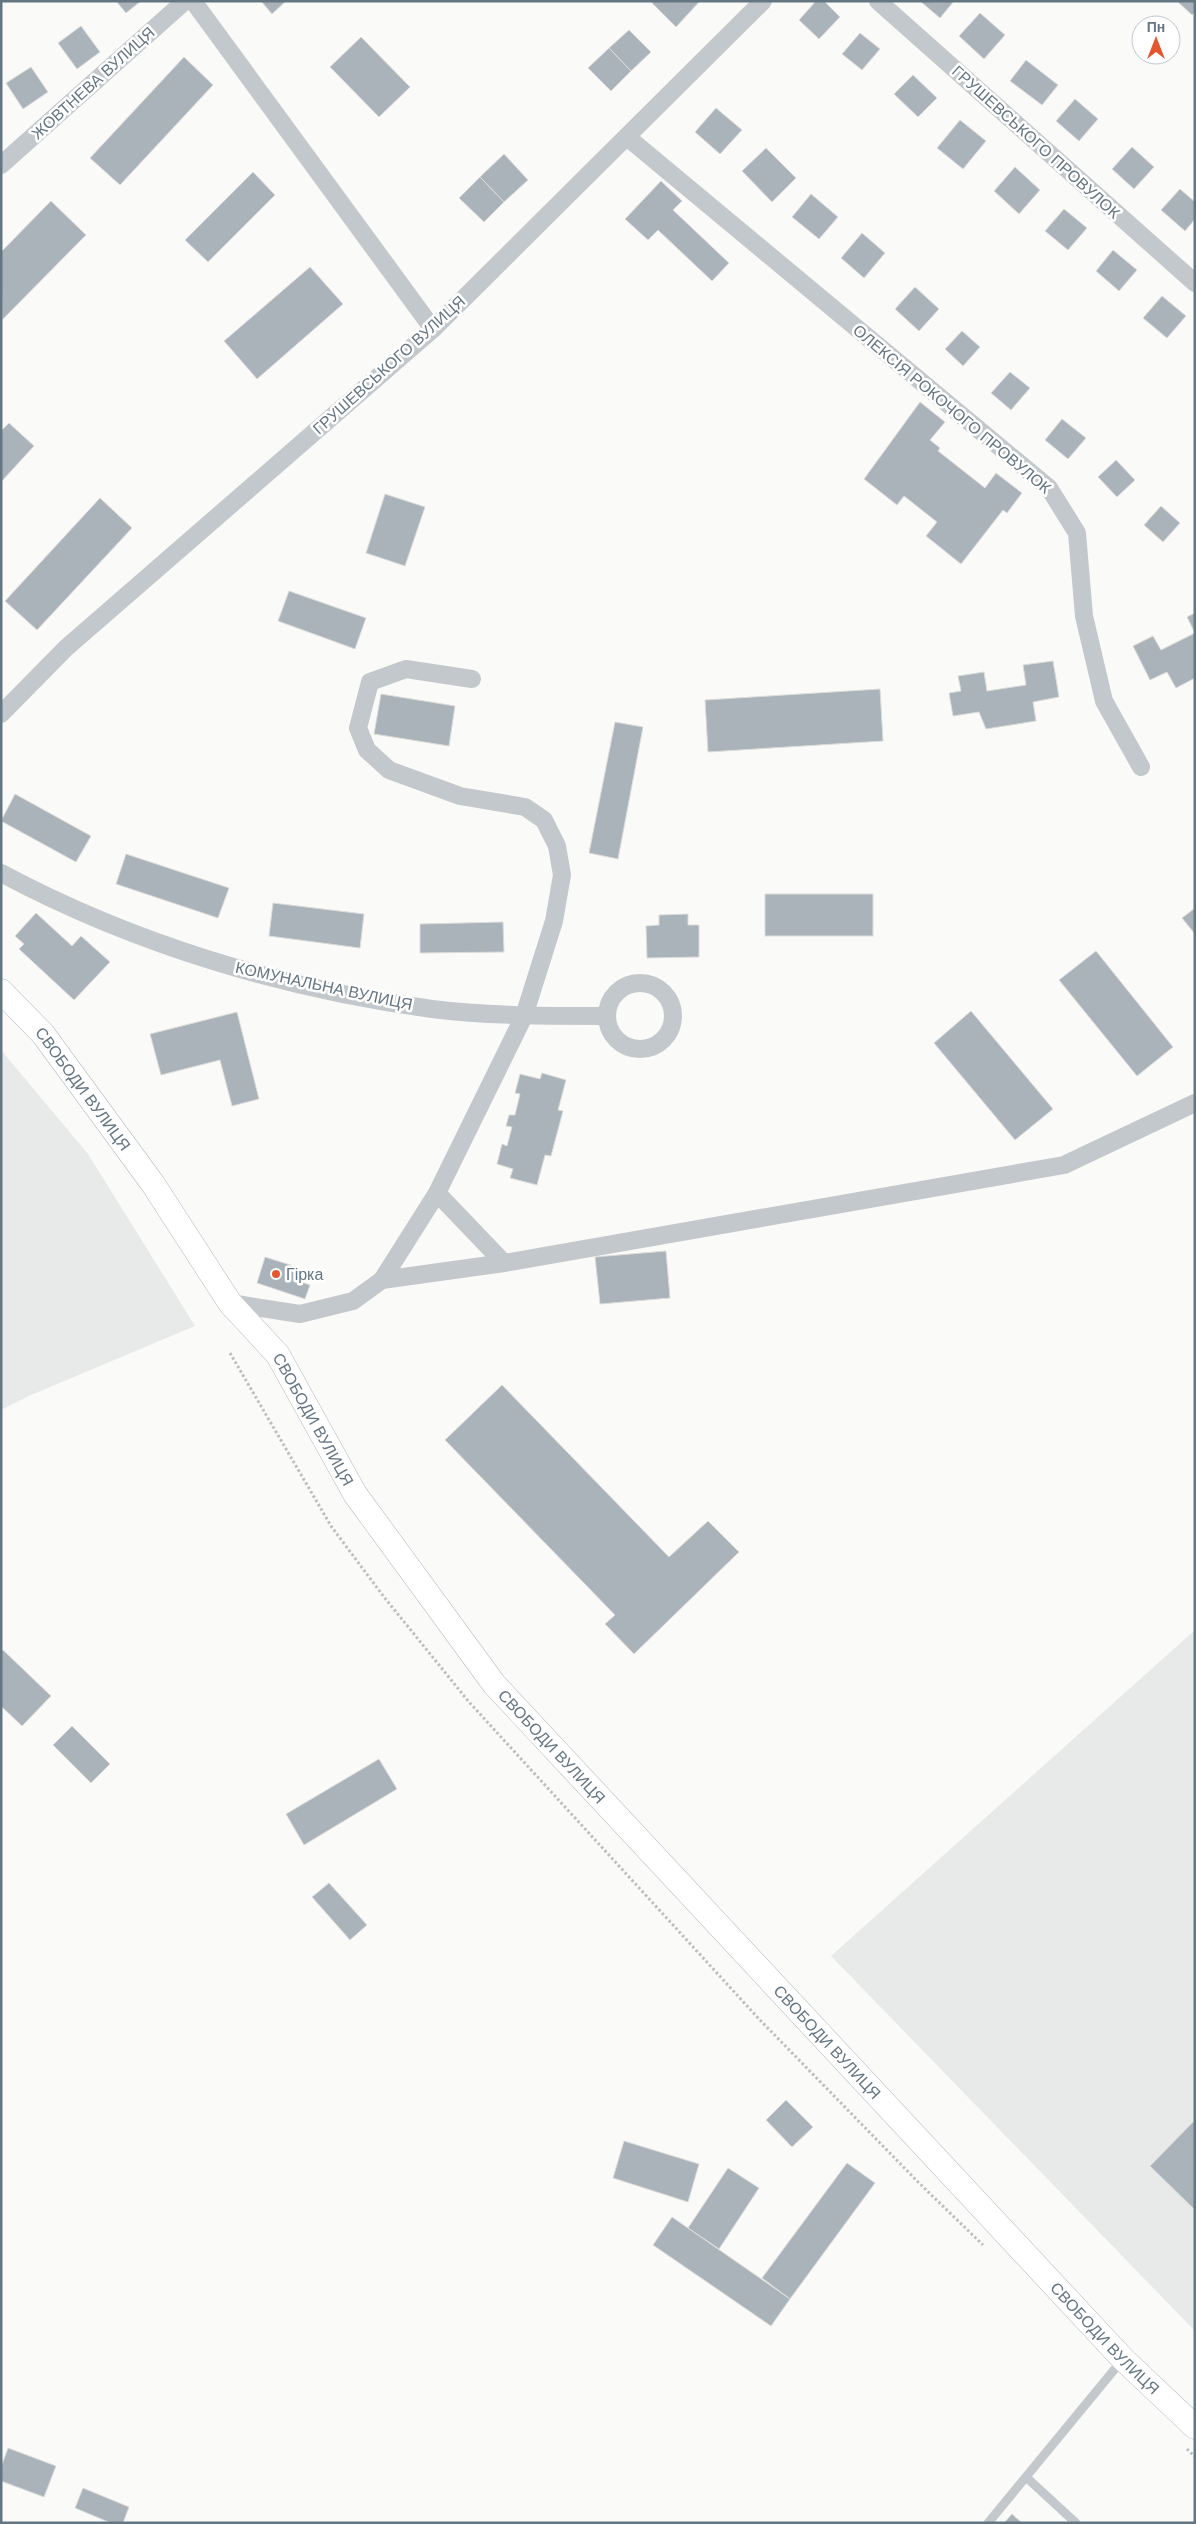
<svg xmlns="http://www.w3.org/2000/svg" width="1196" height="2524" font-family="Arial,sans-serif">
  <rect width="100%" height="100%" fill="#fafaf8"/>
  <g fill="#e8e9e9">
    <polygon points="1,1050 88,1154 195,1326 31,1395 1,1410"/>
    <polygon points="1195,1630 1195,2331 831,1956"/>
  </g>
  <g fill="#aab3b9" stroke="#dcdcda">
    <polygon points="116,1 141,1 126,13"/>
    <polygon points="261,1 286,1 272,14"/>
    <polygon points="650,1 700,1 676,27"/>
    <polygon points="816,1 824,1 840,17 819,39 799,20"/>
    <polygon points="920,1 954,1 940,18"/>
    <polygon points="1177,1 1195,1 1195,12 1192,15"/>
    <polygon points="980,13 1005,35 984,59 959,36"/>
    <polygon points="81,26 100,52 77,69 58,43"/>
    <polygon points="629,30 651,52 631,71 609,48"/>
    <polygon points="860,33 880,49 862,70 842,54"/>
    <polygon points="361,37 410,87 379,117 330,67"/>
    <polygon points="609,48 631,71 611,91 588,68"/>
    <polygon points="184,57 213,85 120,185 90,158"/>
    <polygon points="1026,60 1058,85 1042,105 1010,81"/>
    <polygon points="31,67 48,92 23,109 6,83"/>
    <polygon points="913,75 937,98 918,117 894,94"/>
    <polygon points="1075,99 1098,119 1079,141 1056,121"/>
    <polygon points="716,108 742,130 720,154 695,132"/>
    <polygon points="960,120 986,141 963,169 937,148"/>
    <polygon points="1132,147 1154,167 1134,189 1112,169"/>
    <polygon points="766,148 796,178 772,202 742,171"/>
    <polygon points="504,154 528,180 504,202 480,177"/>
    <polygon points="1015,167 1040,190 1019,214 994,191"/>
    <polygon points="253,172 275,195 208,262 185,240"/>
    <polygon points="480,177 504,202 484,222 459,198"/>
    <polygon points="661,181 682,201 673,210 729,263 712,281 658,230 648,240 625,219"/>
    <polygon points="1180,189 1195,202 1195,219 1185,231 1161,210"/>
    <polygon points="811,194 838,217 819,239 792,217"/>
    <polygon points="51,201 86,235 2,320 1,252"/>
    <polygon points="1064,209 1087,228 1068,250 1045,231"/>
    <polygon points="862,233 885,253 864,278 841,258"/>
    <polygon points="1113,250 1137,270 1119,291 1096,271"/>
    <polygon points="310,267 343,304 257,379 224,341"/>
    <polygon points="915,287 939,309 919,331 895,309"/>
    <polygon points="1162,296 1186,316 1167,338 1143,318"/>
    <polygon points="962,331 980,347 963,366 945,349"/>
    <polygon points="1010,372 1030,388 1011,410 991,393"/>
    <polygon points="920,402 945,422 930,440 940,448 938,451 985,488 996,473 1022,493 1007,513 1003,510 961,564 926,536 937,522 904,496 897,505 864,479"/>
    <polygon points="1062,419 1086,438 1068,459 1045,440"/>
    <polygon points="9,423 34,446 1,482 1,431"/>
    <polygon points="1116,460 1135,480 1117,497 1098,477"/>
    <polygon points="385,494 425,507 405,566 366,553"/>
    <polygon points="100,498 132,528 37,630 5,601"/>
    <polygon points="1161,506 1180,523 1163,542 1144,525"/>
    <polygon points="289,591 366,618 355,649 278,621"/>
    <polygon points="1195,613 1195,678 1176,688 1167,672 1150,680 1133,646 1153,636 1161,650 1195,633 1187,617"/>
    <polygon points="1053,661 1059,697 1033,702 1036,721 986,729 979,712 953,716 949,693 961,691 958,676 984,672 987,691 1026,685 1023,665"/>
    <polygon points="880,689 883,741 708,752 705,700"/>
    <polygon points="381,694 455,706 449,746 374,734"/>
    <polygon points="615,722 643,727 618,859 589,853"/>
    <polygon points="15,794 91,836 76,862 1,821"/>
    <polygon points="126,854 229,888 218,918 116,884"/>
    <rect x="765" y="894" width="108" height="42"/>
    <polygon points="273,903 364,914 360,948 269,936"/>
    <polygon points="1195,908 1195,934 1182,918"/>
    <polygon points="36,913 72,946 81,936 110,962 74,1000 19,949 24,944 15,936"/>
    <polygon points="688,914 688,925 699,925 699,957 647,958 646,926 659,925 659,915"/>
    <polygon points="503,922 504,952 420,953 420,924"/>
    <polygon points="1096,951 1173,1047 1137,1076 1059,980"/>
    <polygon points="971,1011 1053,1109 1015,1140 934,1043"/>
    <polygon points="237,1012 259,1099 232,1106 220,1060 161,1075 150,1034"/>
    <polygon points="542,1073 566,1080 558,1110 563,1111 551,1156 545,1155 537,1185 510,1178 513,1169 497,1164 502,1144 507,1146 512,1127 506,1126 509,1115 515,1115 520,1094 515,1093 520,1074 540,1079"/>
    <polygon points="666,1251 670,1298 600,1304 595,1257"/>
    <polygon points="265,1257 300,1268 296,1280 310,1285 305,1299 257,1283"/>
    <polygon points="502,1385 669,1557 708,1521 739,1552 634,1654 605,1624 615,1615 445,1440"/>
    <polygon points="3,1650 51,1696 22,1726 1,1706 1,1652"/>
    <polygon points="72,1726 110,1764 91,1783 53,1745"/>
    <polygon points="379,1759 397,1789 304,1845 286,1814"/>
    <polygon points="329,1883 367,1925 350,1940 312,1897"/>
    <polygon points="786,2100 813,2127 792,2147 766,2120"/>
    <polygon points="1193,2122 1195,2123 1195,2210 1150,2166"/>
    <polygon points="624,2141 699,2164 688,2202 613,2178"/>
    <polygon points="847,2163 875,2183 790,2299 762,2278"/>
    <polygon points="728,2168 759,2188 719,2249 688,2228"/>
    <polygon points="672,2217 790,2299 771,2326 653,2245"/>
    <polygon points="8,2448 56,2466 44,2497 1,2481 1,2467"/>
    <polygon points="83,2488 129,2507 123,2523 111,2523 75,2508"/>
    <polygon points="1012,2514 1022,2523 1004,2523"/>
  </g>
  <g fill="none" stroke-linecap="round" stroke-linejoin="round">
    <g stroke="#b3babf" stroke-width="25">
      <g id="secondary">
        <path id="s1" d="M1 991 43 1034 153 1184 230 1303 278 1355 355 1494 494 1684 1123 2359 1195 2427"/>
      </g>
    </g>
    <g stroke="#bbbfc2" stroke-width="3" stroke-dasharray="2.5 2.5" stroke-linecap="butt">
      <polyline points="230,1353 331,1526 384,1597 469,1702 759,2019 918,2182 983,2245"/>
      <polyline points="1187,2449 1195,2457"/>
    </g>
    <g stroke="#c3c8cc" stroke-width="9">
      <polyline points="1026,2477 1076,2523"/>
      <polyline points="988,2523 1123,2359"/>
    </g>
    <g stroke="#c3c8cc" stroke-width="18">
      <polyline points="193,1 433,329"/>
      <polyline points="878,1 1195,283"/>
      <polyline points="627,137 1049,488 1077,533 1084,616 1104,701 1141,767"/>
      <polyline points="1,165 185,1"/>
      <polyline points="1,714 66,648 433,329 763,1"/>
      <path d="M1 873C134 944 283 989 432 1009 489 1016 548 1016 606 1016"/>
      <circle cx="640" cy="1016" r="33"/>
      <polyline points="437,1193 504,1263"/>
      <polyline points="382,1280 437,1193 524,1016 554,921 562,875 557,846 544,820 525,807 460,796 389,770 367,750 358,728 370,682 406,669 472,679"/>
      <polyline points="230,1303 300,1314 353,1301 382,1280 504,1263 1064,1165 1195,1103"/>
    </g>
    <use href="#secondary" stroke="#fff" stroke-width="24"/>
  </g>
  <circle fill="#e4572e" stroke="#fff" stroke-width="2" cx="276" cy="1274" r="5"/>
  <g text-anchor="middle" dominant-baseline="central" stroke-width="5" stroke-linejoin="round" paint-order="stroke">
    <g font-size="16" fill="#657683" stroke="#fff">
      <text transform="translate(93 83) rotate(-42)">ЖОВТНЕВА ВУЛИЦЯ</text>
      <text transform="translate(1036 142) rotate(42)">ГРУШЕВСЬКОГО ПРОВУЛОК</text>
      <text transform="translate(389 365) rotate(-42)">ГРУШЕВСЬКОГО ВУЛИЦЯ</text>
      <text transform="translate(952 409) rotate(40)">ОЛЕКСІЯ РОКОЧОГО ПРОВУЛОК</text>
      <text transform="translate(324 986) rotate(12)">КОМУНАЛЬНА ВУЛИЦЯ</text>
      <text stroke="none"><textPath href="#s1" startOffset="128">СВОБОДИ ВУЛИЦЯ</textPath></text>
      <text stroke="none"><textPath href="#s1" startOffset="532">СВОБОДИ ВУЛИЦЯ</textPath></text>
      <text stroke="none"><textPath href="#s1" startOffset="938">СВОБОДИ ВУЛИЦЯ</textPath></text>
      <text stroke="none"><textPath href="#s1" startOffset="1342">СВОБОДИ ВУЛИЦЯ</textPath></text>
      <text stroke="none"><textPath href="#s1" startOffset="1748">СВОБОДИ ВУЛИЦЯ</textPath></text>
    </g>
    <g font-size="16" fill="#657683" stroke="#fff" text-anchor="start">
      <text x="286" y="1274">Гірка</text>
    </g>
  </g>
  <rect width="1196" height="2524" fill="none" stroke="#657683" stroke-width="5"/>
  <g transform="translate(1156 40)"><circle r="24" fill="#ffffff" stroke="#c1c8cd"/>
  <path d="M0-4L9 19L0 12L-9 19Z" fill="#e4572e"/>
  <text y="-8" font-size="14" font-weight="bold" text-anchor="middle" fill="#657683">Пн</text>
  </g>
</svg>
